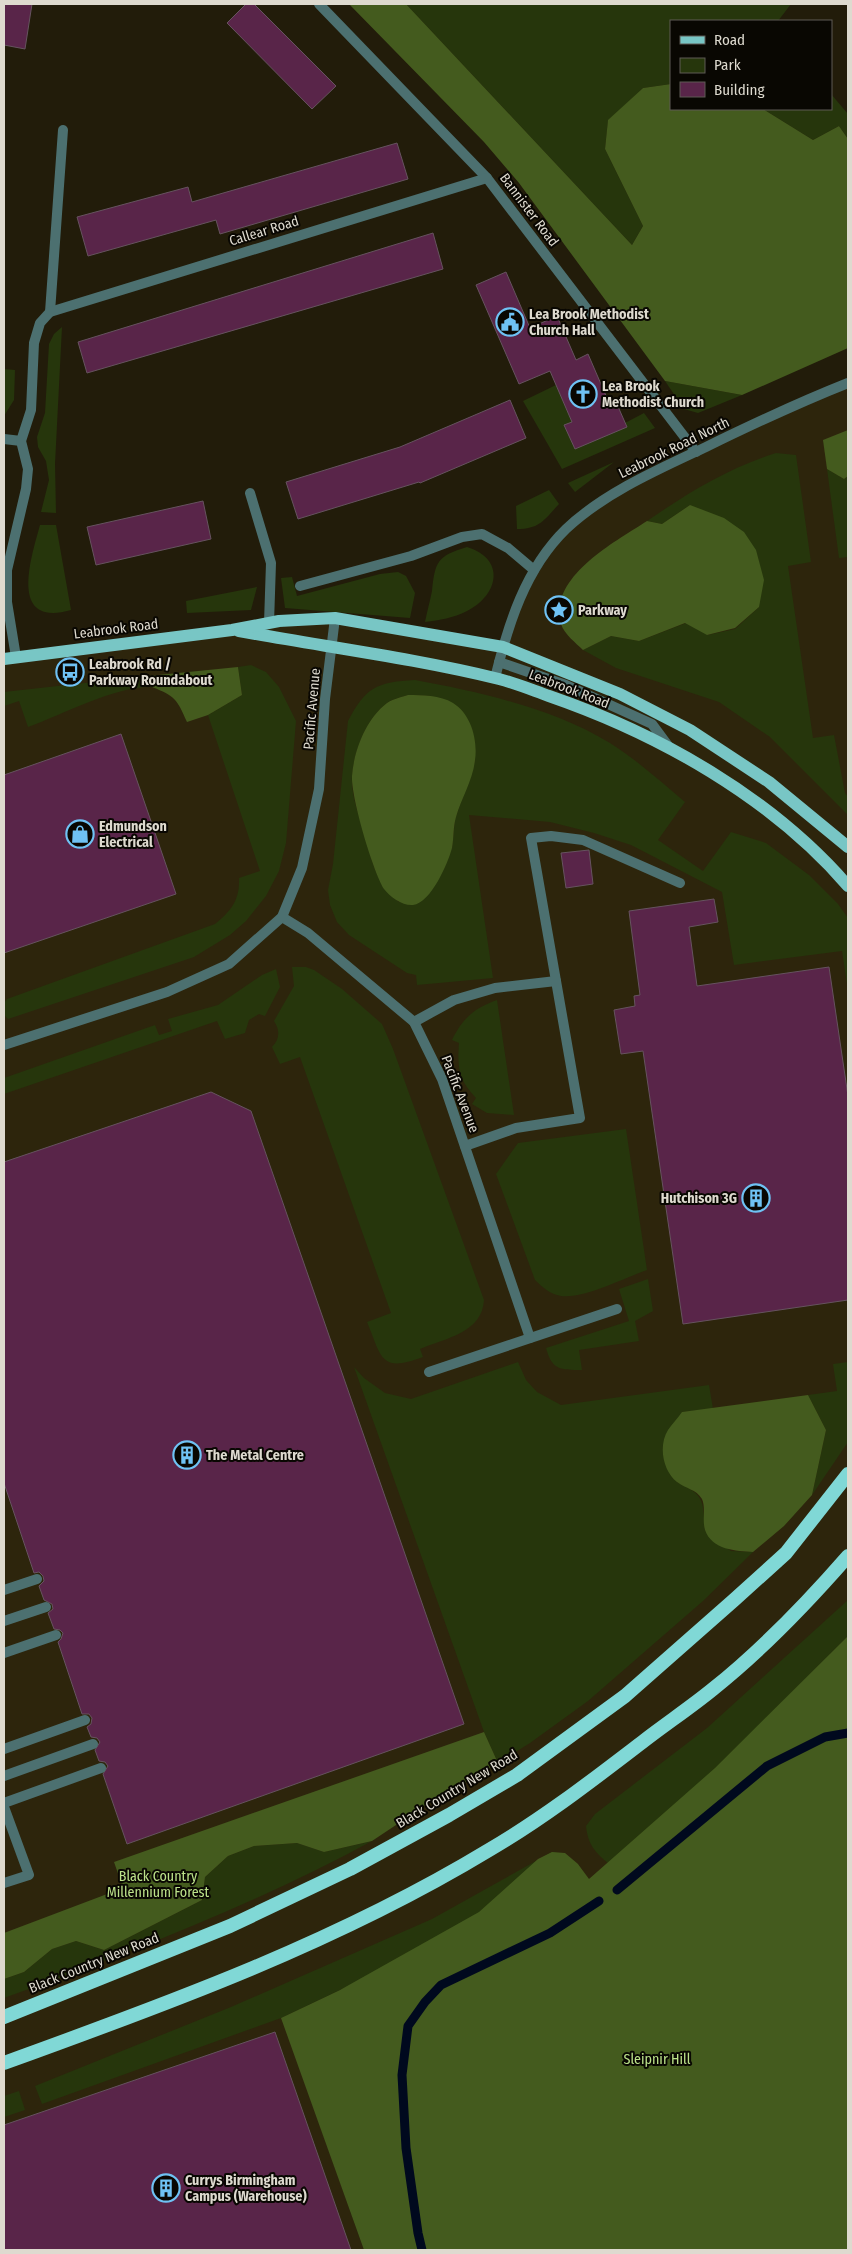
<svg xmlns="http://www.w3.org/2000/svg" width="852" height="2254" font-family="'Fira Sans Condensed',sans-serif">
  <rect width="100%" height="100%" fill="#221c0a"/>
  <polygon fill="#2d250c" points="848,383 848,1636 609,1864 589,1880 578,1864 282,2018 364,2250 4,2250 4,659 335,618 503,647 516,608 566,529 622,487"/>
  <g fill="#26360c" fill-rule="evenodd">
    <polygon points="406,4 791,4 778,21 671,21 671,84 643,88 608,121 605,149 643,226 632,245"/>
    <polygon points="831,94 848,114 848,139 839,126 813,140 763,109 831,109"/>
    <polygon points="62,327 55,464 56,513 41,512 49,480 46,461 38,447 37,437 45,413 49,344 54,334"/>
    <polygon points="4,369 15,370 14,400 4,416"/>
    <polygon points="665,381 742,395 698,413 684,409"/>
    <polygon points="556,385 572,422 627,427 625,423 644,413 655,428 562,469 523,401"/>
    <path d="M776 453 796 455 811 562 788 566 813 738 834 735 845 793 848 797V815L770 737 719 702 616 668 583 650 611 636 639 641 686 623 708 635 735 629 759 607 690 505 662 524 647 521C688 493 728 468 776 453Z"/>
    <polygon points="614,462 575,492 568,483"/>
    <polygon points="827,469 844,479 848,476 848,557 839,558"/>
    <path d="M549 490 559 504C544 520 540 529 517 529L516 506Z"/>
    <path d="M40 525H56L71 610C8 628 31 558 40 525Z"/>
    <path d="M467 547C506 559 499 595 467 611 453 618 440 620 425 622 427 612 430 601 432 591 435 562 437 556 467 547Z"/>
    <polygon points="398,572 406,576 415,593 410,618 285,608 281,578 292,577 297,596 380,574"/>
    <polygon points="257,587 251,610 187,613 186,601"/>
    <path d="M251 665 266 672 279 687 296 721 286 843 279 871 266 896 246 921 230 935 194 957 8 1019 4 1015V1003L7 999 215 924C231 911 240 900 239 878L260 871 208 715 242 695 238 667Z"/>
    <path d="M148 676 152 687C115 686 64 714 28 727L19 701 4 706V692Z"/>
    <path d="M415 680C480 692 552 708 610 743 637 760 660 781 685 802L658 840 703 871 731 832 766 843 809 875 838 904 848 918V991L842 951 734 965 722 892 631 845 594 833 550 822 469 815 493 978 417 985 416 975 407 973 349 935 337 922 330 905 328 890 333 864 348 721C366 687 377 682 415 680ZM408 695 432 696 475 761 455 819 452 848 399 902C376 883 373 864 365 836 360 818 351 796 352 777 354 751 366 719 387 703 393 699 402 697 408 695Z"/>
    <path d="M292 967H306L314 970 342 989 382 1024 393 1049 484 1300C482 1333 446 1338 420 1349L423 1357C380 1373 382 1358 367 1322L391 1313 300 1057 280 1064 272 1047C280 1039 280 1030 274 1021L294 986Z"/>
    <polygon points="276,969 280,987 265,1016 259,1014 249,1020 245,1033 225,1039 217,1021 4,1094 4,1078 155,1025 159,1035 172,1031 168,1019 218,1005 262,975"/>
    <path d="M497 1000 514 1115 487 1113 472 1104 476 1098C459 1080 457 1068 459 1043L452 1040C462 1019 474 1008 497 1000Z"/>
    <path d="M626 1129 647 1270C624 1278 584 1299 561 1296 550 1294 542 1287 535 1280L496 1174 518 1143Z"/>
    <path d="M648 1279 653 1311 635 1321 639 1341 579 1350 582 1370C560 1370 552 1370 546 1348L629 1321 619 1289Z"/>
    <path d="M518 1362 526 1380 537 1392 561 1405 709 1385 713 1409 682 1412 677 1482C705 1495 703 1501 705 1530L731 1551 753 1552 703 1601 588 1701 530 1743 498 1763 484 1732 354 1367 364 1378 385 1393 411 1399Z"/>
    <polygon points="848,1362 848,1442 812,1495 826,1430 808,1395 837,1391 833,1364"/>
    <path d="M848 1600V1636L784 1700 666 1850 340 1990 281 2018 42 2104 35 2086 231 2007 432 1919 552 1852C573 1854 577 1865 589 1879L609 1864C595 1852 588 1845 586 1826L595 1814 707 1728Z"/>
    <path d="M372 1841C254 1905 129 1953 4 1998V1979L24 1972 52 1949 76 1941 104 1950 202 1900 205 1877 228 1856 254 1846 297 1843 324 1852Z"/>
    <polygon points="19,2091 25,2110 4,2117 4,2096"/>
  </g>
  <g fill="#445b1e">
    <polygon points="349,4 406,4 632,245 643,226 605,149 608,120 643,88 671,84 671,109 763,109 813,140 839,126 848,139 848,348 742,395 665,381 519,183 484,142"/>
    <polygon points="848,430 848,476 844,479 827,469 823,440"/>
    <path d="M690 505 724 518 744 532 756 550 764 580 759 607 735 628 707 635 685 623 639 641 611 636 583 650C576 643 564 634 561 624 548 577 615 542 647 521L662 524Z"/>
    <path d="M238 667 242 695 208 715 187 722C177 699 175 696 152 687L148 676Z"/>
    <path d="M408 695C422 695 440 695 453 703 471 714 478 740 475 760 473 780 461 799 456 817 453 827 454 838 452 848 448 863 431 903 413 905 403 906 390 897 384 889 373 871 351 798 352 776 354 750 366 719 387 703 393 699 402 697 408 695Z"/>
    <path d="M808 1395 826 1430 812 1495 784 1526 753 1552C736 1551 712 1550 705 1530 702 1520 706 1508 702 1499 696 1489 686 1489 677 1482 663 1471 658 1446 668 1430 672 1424 678 1418 682 1412Z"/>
    <polygon points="848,1636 848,2250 364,2250 281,2018 340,1990 479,1912 538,1859 552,1852 565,1853 578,1864 589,1879 715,1768"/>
    <polygon points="484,1732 498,1763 423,1807 372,1841 324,1852 297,1843 254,1846 228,1856 205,1877 202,1900 104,1950 76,1941 52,1949 24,1972 4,1979 4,1933 123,1888 114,1862"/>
  </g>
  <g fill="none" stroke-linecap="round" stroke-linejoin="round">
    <g stroke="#00091e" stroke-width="9">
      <polyline points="617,1890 767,1766 825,1737 848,1733"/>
      <polyline points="422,2250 418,2233 406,2148 402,2075 408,2026 425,2002 441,1985 550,1933 599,1901"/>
    </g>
  </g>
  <g fill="#592549" stroke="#66535f">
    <polygon points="4,4 32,4 25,49 4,45"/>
    <polygon points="246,4 254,4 336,86 312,109 227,23"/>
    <polygon points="397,143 408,179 220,234 216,220 88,256 77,217 188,187 192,202"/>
    <polygon points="433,233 443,269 87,373 78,342"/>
    <polygon points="506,272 530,328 557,316 576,360 588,354 610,405 616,402 627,427 575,449 564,425 572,422 550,371 519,384 476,285"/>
    <polygon points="510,400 526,438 420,483 419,482 298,519 286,482 400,447"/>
    <polygon points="203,501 211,539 96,565 87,527"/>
    <polygon points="121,734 176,894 4,953 4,775"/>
    <polygon points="589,850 593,884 566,888 561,853"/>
    <polygon points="714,899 718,922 689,927 697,986 829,967 848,1096 848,1300 683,1324 643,1051 621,1054 614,1010 635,1006 634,996 640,995 629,911"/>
    <polygon points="211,1092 251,1111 464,1724 127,1844 103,1774 108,1766 105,1762 99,1761 95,1750 100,1742 97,1738 91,1737 87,1727 91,1724 92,1718 89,1714 82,1714 58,1642 61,1639 63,1633 60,1630 54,1629 48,1613 53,1609 52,1604 44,1600 39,1586 44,1581 43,1576 39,1572 34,1573 4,1483 4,1162"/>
    <polygon points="275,2032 351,2250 4,2250 4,2125"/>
  </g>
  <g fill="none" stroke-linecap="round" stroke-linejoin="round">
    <g stroke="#4c7070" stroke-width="10">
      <polyline points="50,312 63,130"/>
      <polyline points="250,493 271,563 269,623"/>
      <polyline points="414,1022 454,1000 495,988 556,981"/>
      <polyline points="465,1146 516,1128 580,1118 531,838 551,836 583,840 680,883"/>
      <polyline points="4,1590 37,1579"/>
      <polyline points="4,1621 46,1607"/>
      <polyline points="4,1653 56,1635"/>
      <polyline points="4,1749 85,1720"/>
      <polyline points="4,1776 93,1744"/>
      <polyline points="4,1803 101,1768"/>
      <polyline points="4,1807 29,1875 4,1883"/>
    </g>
    <g stroke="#4c7070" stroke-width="10">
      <polyline points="319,4 487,178 696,452"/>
      <polyline points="4,439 21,441"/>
      <polyline points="300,586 411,556 462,537 482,534 508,548 534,570"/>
      <polyline points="16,657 7,602 7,570 26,489 28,469 21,441 31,410 34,343 40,323 50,312 487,178"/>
      <polyline points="499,662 566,685 652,724 669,747"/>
      <path d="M495 678C508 625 525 569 566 529 604 493 659 469 706 447 753 424 800 402 848 383"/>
      <polyline points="282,917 308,933 414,1022 442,1079 530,1338"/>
      <polyline points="4,1045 167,992 229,964 282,917 302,868 319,789 325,699 335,618"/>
      <polyline points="429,1372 617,1309"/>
    </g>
    <g stroke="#78c6c5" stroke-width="12">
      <path d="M239 631C326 647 413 658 499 679 515 683 532 690 549 696 659 734 771 797 848 886"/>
      <polyline points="4,659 232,630 279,621 335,618 503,647 620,694 690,730 769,782 848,847"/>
    </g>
    <g stroke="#80d8d6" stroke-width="14">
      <polyline points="4,2017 230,1926 350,1869 449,1815 517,1775 625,1696 734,1600 786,1553 848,1474"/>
      <path d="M4 2063C170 2003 337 1942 489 1850 544 1818 594 1779 645 1740 667 1723 691 1707 713 1689 762 1650 807 1603 848 1556"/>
    </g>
  </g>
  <defs>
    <g id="civic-ring" transform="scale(1.4375)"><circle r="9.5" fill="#090702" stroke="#6fc2f4" stroke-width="1.5"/><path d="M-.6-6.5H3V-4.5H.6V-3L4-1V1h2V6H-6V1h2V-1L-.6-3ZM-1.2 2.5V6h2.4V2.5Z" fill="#6fc2f4"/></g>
    <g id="church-ring" transform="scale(1.4375)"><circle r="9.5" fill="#090702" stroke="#6fc2f4" stroke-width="1.5"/><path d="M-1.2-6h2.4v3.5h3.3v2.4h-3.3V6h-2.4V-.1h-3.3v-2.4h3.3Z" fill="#6fc2f4"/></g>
    <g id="sight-ring" transform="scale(1.4375)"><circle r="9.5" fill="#090702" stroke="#6fc2f4" stroke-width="1.5"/><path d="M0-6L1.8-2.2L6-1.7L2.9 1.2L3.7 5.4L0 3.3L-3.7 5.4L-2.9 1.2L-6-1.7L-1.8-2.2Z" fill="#6fc2f4"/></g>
    <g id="bus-ring" transform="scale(1.4375)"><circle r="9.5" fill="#090702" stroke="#6fc2f4" stroke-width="1.5"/><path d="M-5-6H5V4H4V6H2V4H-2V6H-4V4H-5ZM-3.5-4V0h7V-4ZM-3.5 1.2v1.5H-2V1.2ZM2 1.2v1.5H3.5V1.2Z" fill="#6fc2f4"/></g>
    <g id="shop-ring" transform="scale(1.4375)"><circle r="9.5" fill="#090702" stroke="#6fc2f4" stroke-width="1.5"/><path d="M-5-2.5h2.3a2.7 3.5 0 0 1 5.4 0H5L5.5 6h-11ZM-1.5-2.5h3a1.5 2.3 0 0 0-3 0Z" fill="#6fc2f4"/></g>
    <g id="building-ring" transform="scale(1.4375)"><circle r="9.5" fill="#090702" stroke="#6fc2f4" stroke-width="1.5"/><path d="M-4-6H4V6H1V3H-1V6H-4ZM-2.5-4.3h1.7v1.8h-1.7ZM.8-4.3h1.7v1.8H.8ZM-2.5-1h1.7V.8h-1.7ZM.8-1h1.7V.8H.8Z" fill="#6fc2f4"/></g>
  </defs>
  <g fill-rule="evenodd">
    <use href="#civic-ring" x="510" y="322"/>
    <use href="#church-ring" x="583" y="394"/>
    <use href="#sight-ring" x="559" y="610"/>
    <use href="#bus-ring" x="70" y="672"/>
    <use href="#shop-ring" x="80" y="834"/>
    <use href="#building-ring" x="756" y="1198"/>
    <use href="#building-ring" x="187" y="1455"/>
    <use href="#building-ring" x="166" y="2188"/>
  </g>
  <g text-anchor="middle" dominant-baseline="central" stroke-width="4" stroke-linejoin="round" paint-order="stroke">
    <g font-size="14" fill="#dedacf" stroke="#090702">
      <text transform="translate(529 210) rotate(53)">Bannister Road</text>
      <text transform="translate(264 231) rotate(-17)">Callear Road</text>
      <text transform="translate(674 448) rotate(-26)">Leabrook Road North</text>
      <text transform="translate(116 629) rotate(-7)">Leabrook Road</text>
      <text transform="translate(569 689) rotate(21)">Leabrook Road</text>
      <text transform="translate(312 709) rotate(-85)">Pacific Avenue</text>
      <text transform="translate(460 1094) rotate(69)">Pacific Avenue</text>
      <text transform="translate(457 1789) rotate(-31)">Black Country New Road</text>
      <text transform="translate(94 1963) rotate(-22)">Black Country New Road</text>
    </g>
    <g font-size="14" font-weight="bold" fill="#dedacf" stroke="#090702" text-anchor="start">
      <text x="529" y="314">Lea Brook Methodist<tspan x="529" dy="16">Church Hall</tspan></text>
      <text x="602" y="386">Lea Brook<tspan x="602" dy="16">Methodist Church</tspan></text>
      <text x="578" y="610">Parkway</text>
      <text x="89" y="664">Leabrook Rd /<tspan x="89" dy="16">Parkway Roundabout</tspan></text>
      <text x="99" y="826">Edmundson<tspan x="99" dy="16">Electrical</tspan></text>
      <text x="737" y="1198" text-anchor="end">Hutchison 3G</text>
      <text x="206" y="1455">The Metal Centre</text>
      <text x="185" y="2180">Currys Birmingham<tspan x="185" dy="16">Campus (Warehouse)</tspan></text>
    </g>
    <g font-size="14" fill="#bce28a" stroke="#090702">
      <text x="158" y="1876">Black Country<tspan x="158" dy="16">Millennium Forest</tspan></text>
      <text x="657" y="2059">Sleipnir Hill</text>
    </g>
  </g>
  <rect width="852" height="2254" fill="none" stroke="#dedacf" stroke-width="10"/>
  <rect x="670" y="20" width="162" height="90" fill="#090702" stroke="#5e5b54"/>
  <rect x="680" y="36" width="25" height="8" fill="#78c6c5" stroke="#5e5b54"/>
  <text x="714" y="45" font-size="15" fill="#dedacf">Road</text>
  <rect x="680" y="58" width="25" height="15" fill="#26360c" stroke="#5e5b54"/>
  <text x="714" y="70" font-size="15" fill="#dedacf">Park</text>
  <rect x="680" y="82" width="25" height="15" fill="#592549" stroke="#5e5b54"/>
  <text x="714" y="95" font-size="15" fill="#dedacf">Building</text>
</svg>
